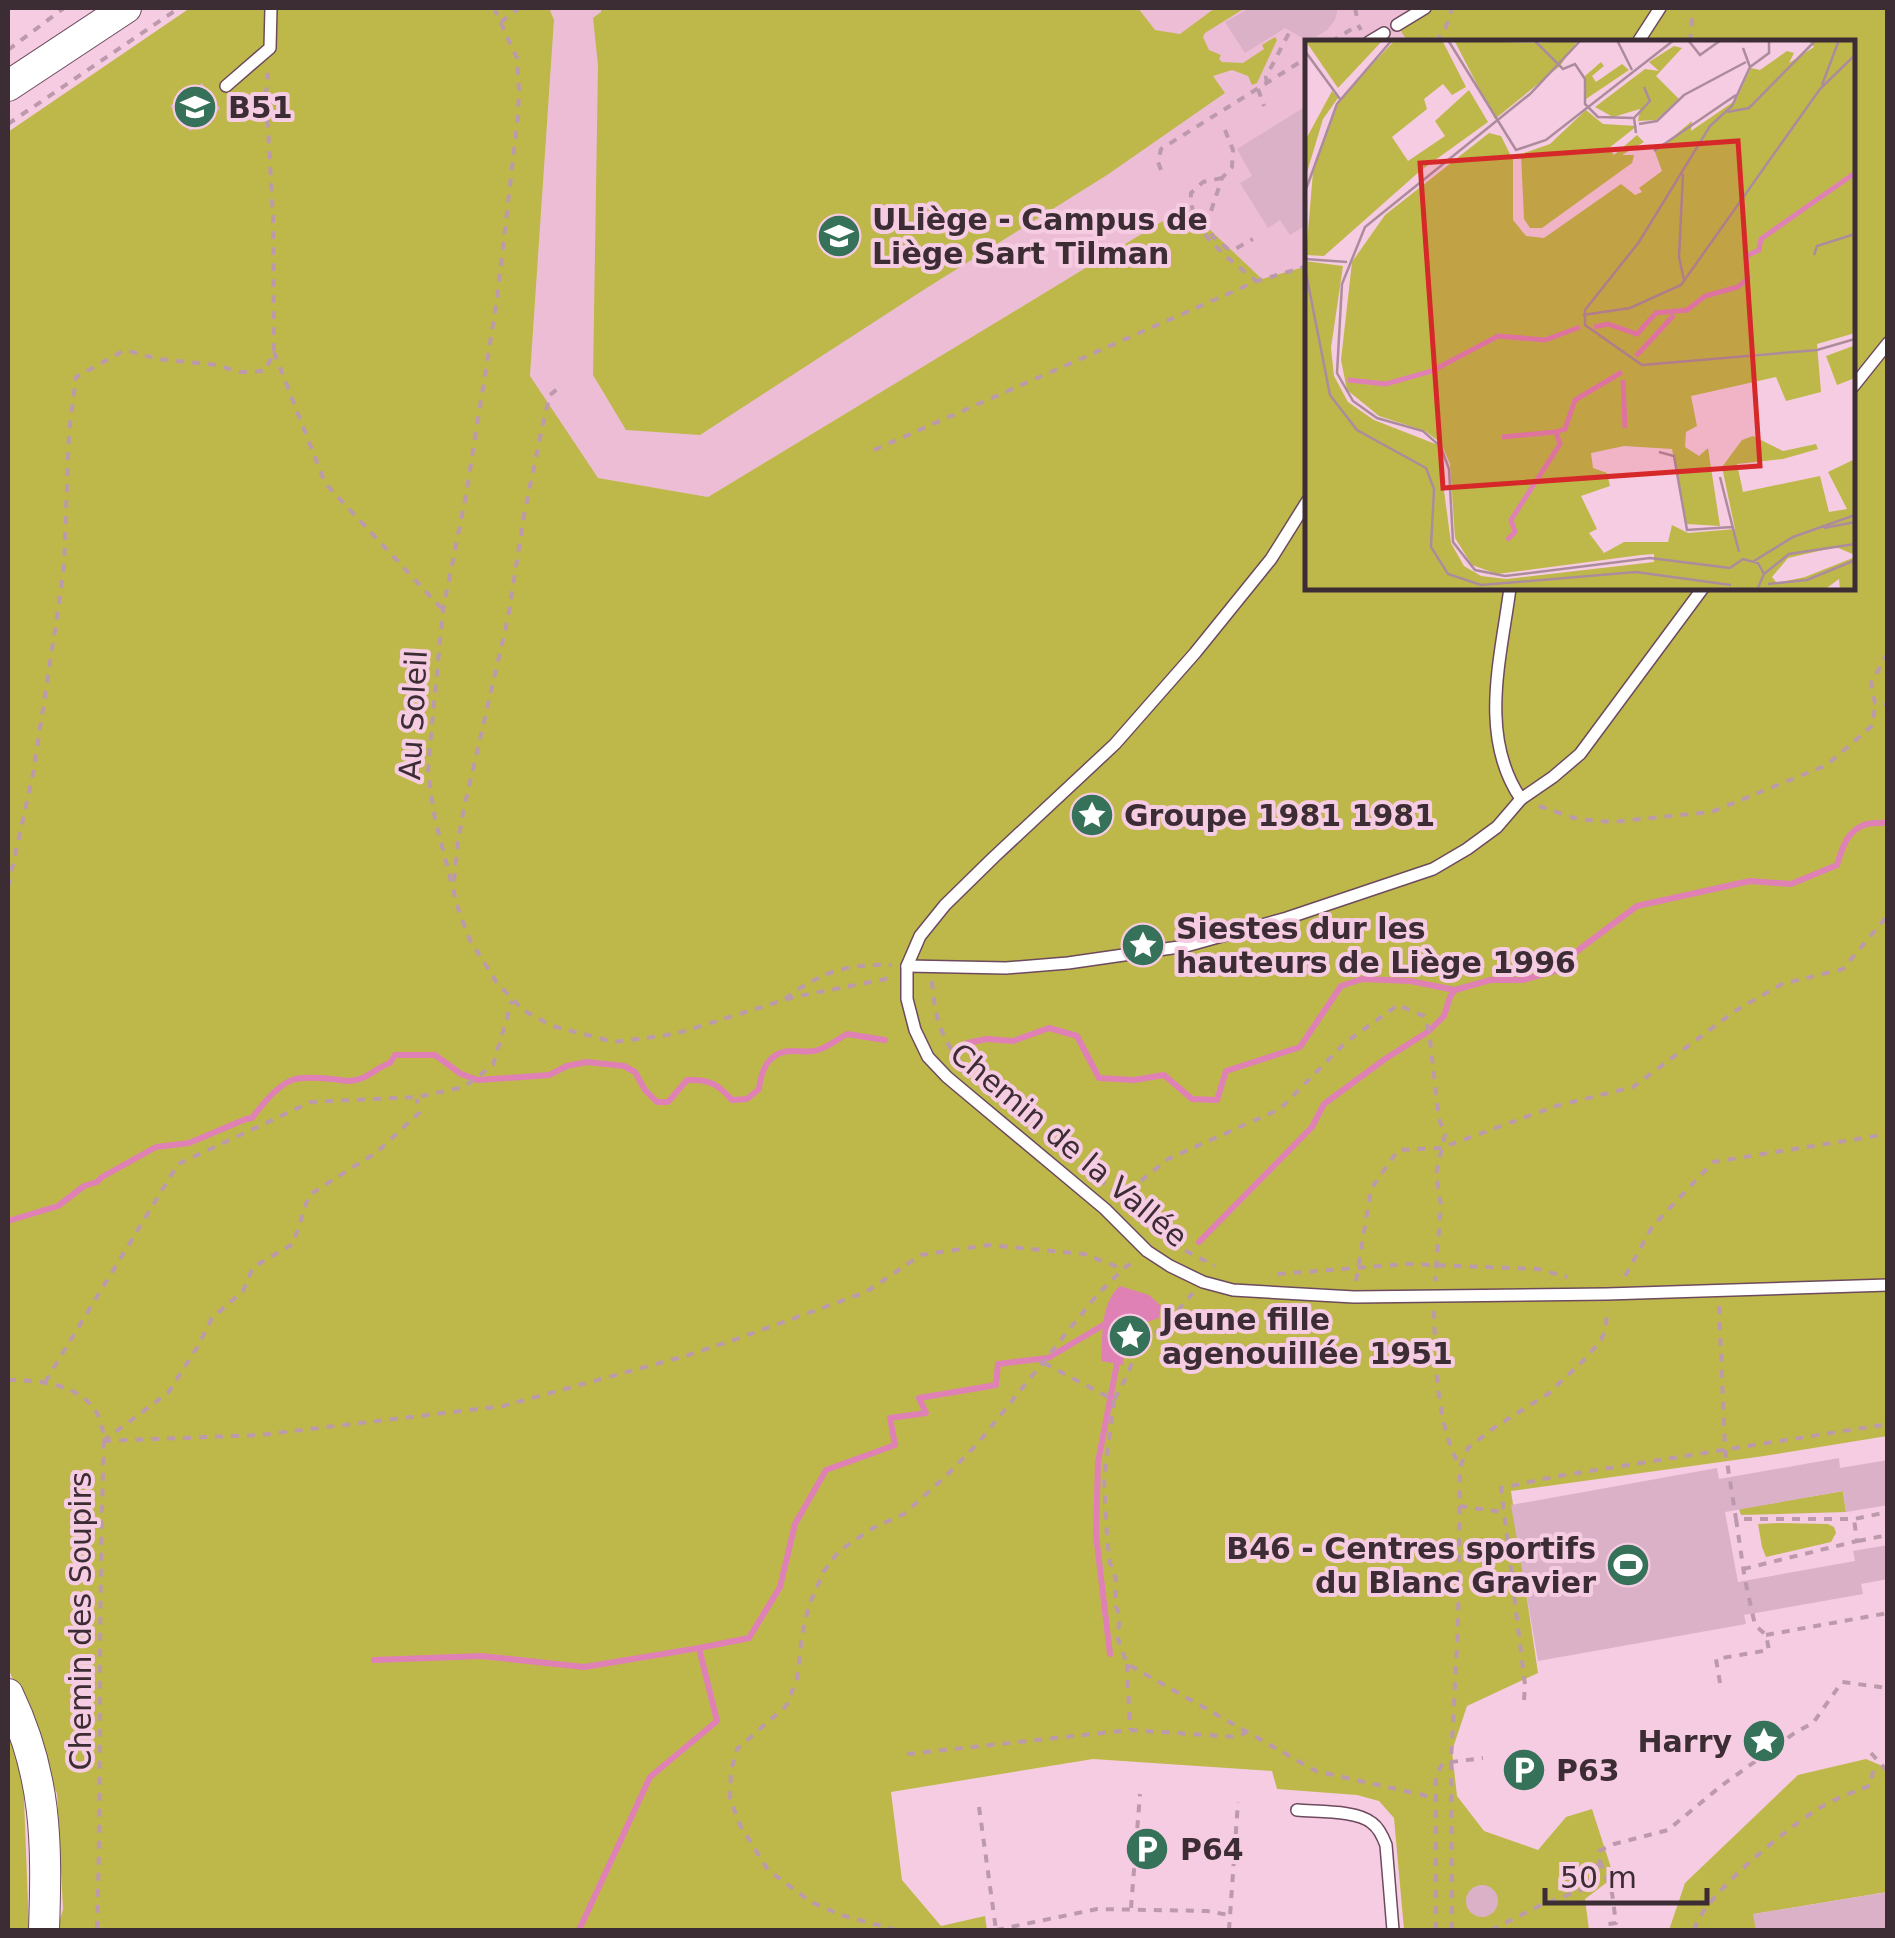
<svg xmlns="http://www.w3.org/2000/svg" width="1895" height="1938" font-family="'DejaVu Sans',sans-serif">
  <rect width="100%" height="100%" fill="#f6cce2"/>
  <polygon fill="#edbdd6" points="549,8 1480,8 1448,42 1308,42 1307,266 1262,279 1186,207 708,497 597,478 530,377 554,20"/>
  <g fill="#beb84b">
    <polygon points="190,8 549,8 554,20 530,376 598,478 708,497 1186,207 1262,279 1307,266 1308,588 1852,588 1852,42 1408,42 1399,28 1432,8 1887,8 1887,1436 1764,1456 1511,1491 1538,1673 1467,1706 1452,1751 1457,1796 1484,1831 1538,1850 1566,1817 1592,1809 1614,1877 1585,1899 1589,1930 1404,1930 1394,1818 1379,1801 1357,1795 1277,1789 1272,1771 1093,1759 891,1792 902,1880 941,1926 985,1916 987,1930 57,1930 63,1909 57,1794 8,1667 8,132"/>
    <polygon points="601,8 1138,8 1155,30 1180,34 1215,8 1245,8 1205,33 1203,37 1209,50 1221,55 1219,59 1222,62 1243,63 1264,49 1262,45 1275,37 1277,40 1257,83 1252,85 1248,76 1232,70 1213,76 1225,93 1107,175 925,289 700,435 626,430 593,375 598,65 593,18 601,12"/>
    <polygon points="1843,1491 1846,1512 1741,1515 1739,1509"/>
    <polygon points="1779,1523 1828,1524 1834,1527 1836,1533 1831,1542 1766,1557 1762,1547 1758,1524"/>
    <polygon points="8,1728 23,1772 29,1930 8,1930"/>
    <polygon points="1866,1759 1887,1768 1887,1892 1754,1914 1756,1930 1669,1930 1685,1883 1798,1775"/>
  </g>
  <path fill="#e081b6" d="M1120 1286 1149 1295 1161 1306 1159 1318 1127 1329 1123 1365 1101 1361C1103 1335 1100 1303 1120 1286Z"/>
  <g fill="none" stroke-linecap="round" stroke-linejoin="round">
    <g stroke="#e081b6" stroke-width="6">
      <path d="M967 1043 987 1039 1013 1041 1049 1028 1077 1036 1099 1078 1134 1080 1164 1075 1192 1099 1217 1100 1226 1071 1300 1047 1341 986 1362 979 1410 981 1455 990 1490 980H1523L1555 971 1581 948 1637 906 1750 881 1791 884 1837 865C1842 849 1846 832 1864 825 1870 822 1880 824 1888 822"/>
      <path d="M8 1221 58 1206 84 1186 97 1182 102 1177 156 1147 189 1143 246 1119 252 1118C261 1106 278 1085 292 1080 302 1076 322 1078 332 1079 337 1079 342 1081 348 1081 366 1081 375 1068 390 1063L395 1055H435L461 1074 478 1080 549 1075 567 1066 587 1062 624 1066 635 1072 645 1090 657 1102H668L687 1080C709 1079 718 1084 732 1100L747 1099 759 1089C761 1069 770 1050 794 1051 803 1051 809 1053 818 1050 828 1047 838 1039 847 1034L885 1040"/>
      <polyline points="1199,1242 1312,1127 1324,1104 1385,1059 1429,1031 1444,1016 1450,997 1454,991"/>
      <polyline points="1110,1654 1096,1535 1098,1462 1118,1358"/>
      <polyline points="374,1660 481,1656 584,1667 699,1648"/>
      <polyline points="579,1930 650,1777 717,1721 699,1648 749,1638 780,1587 795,1524 826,1470 895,1445 890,1418 926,1413 919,1398 996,1385 998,1364 1048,1358 1110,1321"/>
    </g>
  </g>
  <g fill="#dbb1c7">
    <polygon points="1250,8 1338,8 1335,20 1327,30 1316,37 1301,37 1285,28 1245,53 1225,22"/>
    <polygon points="202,83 220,109 190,131 170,106"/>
    <polygon points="1308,105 1308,224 1290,235 1280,220 1268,228 1240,183 1252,176 1237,149"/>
    <polygon points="1839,1458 1840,1468 1888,1460 1888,1505 1846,1512 1843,1491 1725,1512 1738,1582 1855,1561 1853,1551 1888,1545 1888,1579 1861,1584 1863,1594 1744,1615 1746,1624 1538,1661 1511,1505 1717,1468 1719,1479"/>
    <circle cx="1482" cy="1901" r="16"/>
    <polygon points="1888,1892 1888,1930 1756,1930 1753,1914"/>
  </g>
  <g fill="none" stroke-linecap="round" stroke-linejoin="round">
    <g stroke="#6d4a5d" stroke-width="14">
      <g id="lane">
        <polyline points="1397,25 1425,8"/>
        <polyline points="1369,42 1384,33"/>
        <polyline points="1638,42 1660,8"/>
        <polyline points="226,86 270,48 271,8"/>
        <polyline points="1852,388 1888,343"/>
        <polyline points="1308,500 1271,559 1195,653 1115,744 994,857 945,905 920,936 907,966 907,999 915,1030 928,1057 947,1077 1105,1209 1147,1251 1170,1266 1203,1282 1233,1290 1354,1297 1607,1294 1888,1285"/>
        <path d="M1510 588C1501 658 1478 736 1521 799"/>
        <polyline points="907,966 1006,968 1068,963 1186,946 1287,918 1433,869 1467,849 1497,827 1521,799 1553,777 1580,754 1703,588"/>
        <path d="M1297 1810C1317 1812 1357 1810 1372 1823 1379 1828 1383 1837 1386 1845L1393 1930"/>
      </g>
    </g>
    <g stroke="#6d4a5d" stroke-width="32">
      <g id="secondary">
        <polyline points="8,86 126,8"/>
        <path d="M8 1694C47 1775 47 1842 44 1930"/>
      </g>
    </g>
    <g stroke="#bc9aac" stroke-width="4" stroke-dasharray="8 8" stroke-linecap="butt">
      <polyline points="494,8 517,58 519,91 518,116 497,299 466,495 443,610 429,756 428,774 435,819 459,912 470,940 497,983 523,1010 552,1026 614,1042 675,1034 794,997 891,978"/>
      <polyline points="1355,8 1358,22"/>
      <polyline points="501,22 519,8"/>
      <polyline points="1331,42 1358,25 1361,30"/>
      <polyline points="1436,42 1446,27 1452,8"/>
      <polyline points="1690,42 1693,8"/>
      <polyline points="8,50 64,8"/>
      <polyline points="1267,84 1266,77 1290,31"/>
      <polyline points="1258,89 1264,106"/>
      <polyline points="8,124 179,8"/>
      <polyline points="1225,130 1233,150 1232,167 1222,178 1207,223 1213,237 1228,249 1235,249 1253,239"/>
      <polyline points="1161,170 1158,162 1161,149 1308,57"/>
      <path d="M1222 178 1203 182 1191 193C1189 233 1229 258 1256 281"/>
      <polyline points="274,352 325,483 443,610"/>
      <polyline points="874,450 1257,281 1308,266"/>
      <polyline points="1888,653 1871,683 1875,703 1888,705"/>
      <polyline points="1539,806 1577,819 1611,822 1711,812 1827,765 1873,725 1875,703"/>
      <polyline points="454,881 458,842 464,808 508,618 524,515 545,414 550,395 561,386"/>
      <polyline points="8,887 33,774 57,617 64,565 69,433 76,377 125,350 158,359 217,365 239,372 265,371 274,352 273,216 266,93 268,73"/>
      <path d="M932 981C935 1019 941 1042 969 1071"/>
      <path d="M785 999C820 972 849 963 892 965"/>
      <polyline points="1099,1179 1184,1250 1215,1266"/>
      <polyline points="1116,1201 1168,1159 1280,1109 1346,1042 1398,1005 1424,1016 1429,1031 1439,1119 1445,1135 1436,1174 1441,1205 1435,1281"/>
      <polyline points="1278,1274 1406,1264 1538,1269 1567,1277"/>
      <polyline points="1625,1276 1652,1227 1713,1162 1888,1134"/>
      <polyline points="1356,1281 1371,1189 1398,1150 1441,1148 1556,1106 1633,1087 1735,1011 1782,984 1843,969 1888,915"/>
      <polyline points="1719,1306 1725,1449 1736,1519"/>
      <path d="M1434 1311C1436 1363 1435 1420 1460 1467"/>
      <polyline points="1044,1363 1114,1400 1129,1372 1135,1350 1166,1324 1193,1293"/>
      <path d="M8 1380C39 1380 87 1384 100 1420 106 1436 103 1456 103 1473 102 1503 101 1534 101 1564 99 1687 101 1808 97 1930"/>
      <polyline points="45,1382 178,1164 311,1102 417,1097 464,1087 493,1065 512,1001"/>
      <polyline points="1114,1400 1104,1478 1107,1538 1110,1563 1116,1579 1115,1605 1118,1611 1119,1625 1117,1636 1127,1664 1316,1771 1436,1798"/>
      <polyline points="103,1441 260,1435 503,1406 685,1356 731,1341 866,1292 921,1255 988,1245 1084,1254 1123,1269"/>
      <polyline points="103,1441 168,1393 198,1346 212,1318 243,1291 253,1267 293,1244 309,1195 377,1152 419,1113 417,1099"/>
      <polyline points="1459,1506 1503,1512"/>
      <polyline points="1858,1541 1888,1535"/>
      <polyline points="1743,1569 1857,1541 1854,1519"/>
      <polyline points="1766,1635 1888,1613"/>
      <polyline points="1127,1664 1130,1729"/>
      <polyline points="1720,1683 1716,1659 1769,1650 1766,1635 1755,1625 1745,1580 1736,1519 1854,1519 1888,1512"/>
      <polyline points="1524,1700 1525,1685 1501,1488 1558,1476 1888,1424"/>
      <polyline points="1871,1753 1888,1772"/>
      <polyline points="907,1754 1130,1730 1237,1737 1245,1733"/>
      <polyline points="979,1807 996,1930"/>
      <polyline points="1600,1861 1612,1893 1616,1923 1608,1924 1602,1930"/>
      <polyline points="1131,1908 1140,1794"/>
      <polyline points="896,1930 841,1915 811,1902 768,1870 740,1825 730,1799 731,1771 737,1749 786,1706 797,1679 802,1635 809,1605 824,1571 839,1551 873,1528 904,1514 945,1477 978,1443 1097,1295 1123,1269 1135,1260"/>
      <polyline points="996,1930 1097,1909 1207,1911 1229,1915"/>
      <polyline points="1229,1930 1238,1802"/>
      <polyline points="1436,1930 1436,1775 1443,1763 1483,1758"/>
      <polyline points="1452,1930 1451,1760 1458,1628 1460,1467 1468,1448 1495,1427 1548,1394 1587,1357 1601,1340 1606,1329 1607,1309"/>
      <polyline points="1491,1930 1539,1906 1586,1888 1600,1861 1599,1851 1614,1844 1668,1830 1721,1786 1796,1732 1813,1723 1842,1682 1888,1688"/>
      <path d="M1694 1930C1703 1896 1789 1826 1821 1807 1836 1798 1854 1792 1871 1785L1873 1771"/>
    </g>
    <use href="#lane" stroke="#fff" stroke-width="11"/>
    <use href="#secondary" stroke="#fff" stroke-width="30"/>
  </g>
  <defs>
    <g id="university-disc" transform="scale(2.25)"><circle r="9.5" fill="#36715a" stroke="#f6cce2"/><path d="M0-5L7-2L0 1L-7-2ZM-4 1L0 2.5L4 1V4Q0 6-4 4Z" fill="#fff"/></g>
    <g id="sight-disc" transform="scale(2.25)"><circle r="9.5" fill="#36715a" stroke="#f6cce2"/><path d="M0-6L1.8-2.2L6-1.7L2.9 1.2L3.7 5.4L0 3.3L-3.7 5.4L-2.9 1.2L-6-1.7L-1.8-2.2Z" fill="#fff"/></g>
    <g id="stadium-disc" transform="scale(2.25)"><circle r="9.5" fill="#36715a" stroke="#f6cce2"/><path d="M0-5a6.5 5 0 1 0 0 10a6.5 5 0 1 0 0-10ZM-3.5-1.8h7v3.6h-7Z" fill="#fff"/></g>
    <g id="parking-disc" transform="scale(2.25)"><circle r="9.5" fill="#36715a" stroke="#f6cce2"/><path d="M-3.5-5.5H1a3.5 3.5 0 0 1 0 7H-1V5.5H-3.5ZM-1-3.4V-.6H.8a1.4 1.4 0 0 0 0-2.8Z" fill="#fff"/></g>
  </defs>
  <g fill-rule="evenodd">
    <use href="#university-disc" x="195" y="107"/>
    <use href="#university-disc" x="839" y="236"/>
    <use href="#sight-disc" x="1092" y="815"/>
    <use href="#sight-disc" x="1143" y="945"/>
    <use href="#sight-disc" x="1130" y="1336"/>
    <use href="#stadium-disc" x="1628" y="1565"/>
    <use href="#sight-disc" x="1764" y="1741"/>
    <use href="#parking-disc" x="1524" y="1770"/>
    <use href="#parking-disc" x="1147" y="1849"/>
  </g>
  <g text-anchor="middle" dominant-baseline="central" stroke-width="8" stroke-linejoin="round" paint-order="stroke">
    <g font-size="30" font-weight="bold" fill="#3c2c34" stroke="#f6cce2" text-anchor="start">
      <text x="228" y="107">B51</text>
      <text x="872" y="219">ULiège - Campus de<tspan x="872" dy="34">Liège Sart Tilman</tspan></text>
      <text x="1124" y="815">Groupe 1981 1981</text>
      <text x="1176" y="928">Siestes dur les<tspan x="1176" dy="34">hauteurs de Liège 1996</tspan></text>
      <text x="1162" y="1319">Jeune fille<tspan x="1162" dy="34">agenouillée 1951</tspan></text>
      <text x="1596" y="1548" text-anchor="end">B46 - Centres sportifs<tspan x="1596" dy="34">du Blanc Gravier</tspan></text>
      <text x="1732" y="1741" text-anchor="end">Harry</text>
      <text x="1556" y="1770">P63</text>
      <text x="1180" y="1849">P64</text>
    </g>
    <g font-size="30" fill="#3c2c34" stroke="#f6cce2">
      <text transform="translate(413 715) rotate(-87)">Au Soleil</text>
      <text transform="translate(1069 1145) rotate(40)">Chemin de la Vallée</text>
      <text transform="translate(80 1621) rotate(-90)">Chemin des Soupirs</text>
    </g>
  </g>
  <g transform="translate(1305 40)">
    <rect width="550" height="550" fill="#f6cce2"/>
    <path d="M0 0H78L33 48ZM90 0H137L161 47 147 55 138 44 119 59 122 69 87 97 103 121 140 96 130 81 164 50 183 82 115 131 19 216 1 215 8 132 35 59ZM149 0 231 3 273 0 255 26 190 79ZM503 0H550V293L512 304 516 352 481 361 471 337 386 356 392 386 381 392 380 407 394 416 403 408 415 486 382 484 367 409 319 406 286 413 288 428 302 433 305 446 276 456 292 489 284 493 299 513 319 502H363L367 485 383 493 430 489 417 427 437 400 448 396 478 411 511 404 513 409 478 419 432 424 438 452 515 436 524 472 542 469 523 432 550 419V515L531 507 483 518 467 537 472 543 500 537 550 517V550H535L534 539 519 550H0V221L38 226 26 308 29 336 43 362 69 380 133 405 146 503 159 526 176 536 201 539 349 522V514L336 515 192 534 167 525 150 498 145 424 136 403 120 391 74 376 42 350 36 320 47 222 80 175 184 93 196 96 208 120V180L221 196 239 198 316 144 330 155 337 152 334 148 357 131 350 112 387 81 386 91 431 60 446 28 455 30 482 11 489 13 484 23 509 7ZM369 6 377 8 351 36 374 59 351 80 333 81 335 69 308 77 290 67 340 29 354 31 344 22ZM296 22 299 26 287 36 291 42 317 24 324 30 281 59 280 36ZM27 51 33 58 18 79 0 139V101ZM281 70 298 84 332 86 304 108 309 115 332 95 339 102 317 115H329L327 123 237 188H225L219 179 216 114 245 104ZM548 306 550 338 532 345 521 316Z" fill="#beb84b"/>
    <path fill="none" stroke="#e081b6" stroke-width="5" d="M289 287 303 284 332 294 351 273 382 270 400 256 433 247 443 238 441 216 454 210 456 199 550 133M331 316 369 275M43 340 81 344 127 331 193 296 240 300 275 287M318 340 320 388M197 397 250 392M202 500 210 492 206 480 255 404 251 392 260 389 270 360 317 332"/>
    <path fill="none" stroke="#ac8c9c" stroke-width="2.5" d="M143 0 211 110 241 100 369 0M229 0 258 29 270 24 280 39V64L293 77 329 78 331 93M276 0 225 54 60 187 37 244 32 333 48 361 72 378 118 391 136 407 144 429 148 502 170 530 200 536 345 518 425 528M312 0 327 30M383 0 395 15 416 0M438 8 445 27 427 66 405 86 334 202 280 270V285L337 325 512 310 550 299M0 11 35 59M445 27 464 13V0M517 45 534 0M422 72 444 68 511 0M329 78 345 61 339 47M334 84 352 81 379 55 441 22M349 111 431 55M378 134 374 217 379 240M0 152 32 64 87 0M509 215 512 206 550 194M0 219 42 222M0 228 25 355 52 390 121 428 129 449 126 507 143 534 176 545 331 532 426 545M278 275 325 268 376 245 515 49 550 15M354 412 369 416 382 490 427 487M415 437 434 512M519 488 550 482M449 521 488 497 550 475M425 528 438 519 453 523 459 534 452 550M459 534 484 514 550 504M463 544 502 540 548 521"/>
    <path fill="#d62828" fill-opacity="0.15" stroke="#d62828" stroke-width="5" d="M433 101 455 426 138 448 115 123Z"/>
    <rect width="550" height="550" fill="none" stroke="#3c2c34" stroke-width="5"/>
  </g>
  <rect width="1895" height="1938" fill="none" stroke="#3c2c34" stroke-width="20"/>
  <path d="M1545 1888v15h162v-15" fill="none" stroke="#3c2c34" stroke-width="5"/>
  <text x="1560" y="1888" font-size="30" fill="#3c2c34" stroke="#f6cce2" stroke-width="8" paint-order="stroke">50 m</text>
</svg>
